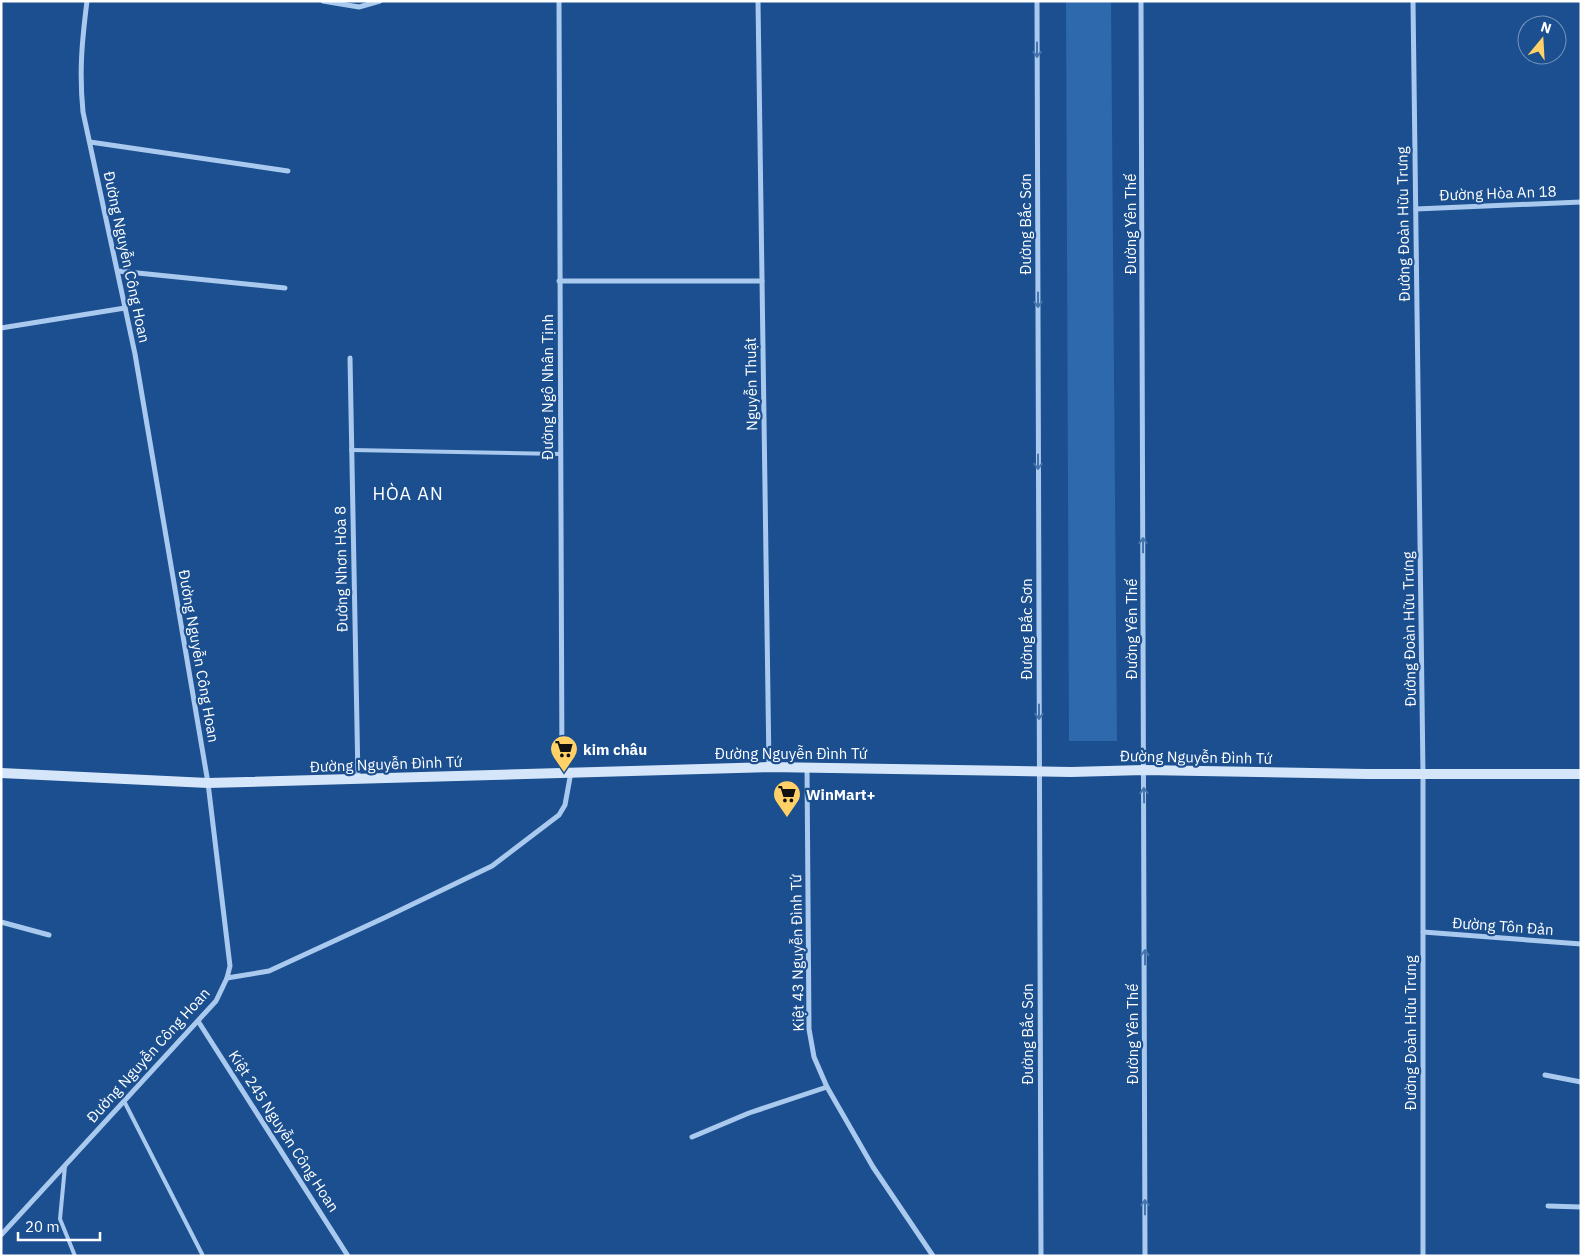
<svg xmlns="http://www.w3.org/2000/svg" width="1582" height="1257" font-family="'IBM Plex Sans',sans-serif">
  <rect width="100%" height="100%" fill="#1b4f8f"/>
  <polygon fill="#2e69ad" points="1066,1 1111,1 1117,741 1069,741"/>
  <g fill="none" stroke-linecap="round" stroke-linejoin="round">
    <g stroke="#a9c9ee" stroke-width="4">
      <polyline points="351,450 560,454"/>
      <polyline points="124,1101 203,1256"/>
      <polyline points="65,1166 60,1219 75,1256"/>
    </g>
    <g stroke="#a9c9ee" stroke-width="5">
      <polyline points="323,1 359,7 380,1"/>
      <polyline points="559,1 562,773"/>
      <polyline points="758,1 769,767"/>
      <polyline points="1037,1 1041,1256"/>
      <polyline points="1141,1 1145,1256"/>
      <polyline points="1413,1 1423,774 1423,1256"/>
      <polyline points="90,142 288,171"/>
      <polyline points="1416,209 1581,202"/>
      <polyline points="118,271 285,288"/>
      <polyline points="559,281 762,281"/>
      <polyline points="1,328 125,308"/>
      <polyline points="350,358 358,779"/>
      <polyline points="807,767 809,1029 814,1057 827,1087 873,1167 933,1256"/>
      <polyline points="1,922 49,935"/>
      <polyline points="1423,932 1581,944"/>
      <polyline points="227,978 269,971 386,917 492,866 559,815 565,805 571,772"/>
      <polyline points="198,1021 348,1256"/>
      <polyline points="1545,1075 1581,1082"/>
      <polyline points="692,1137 749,1113 827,1087"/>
      <polyline points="1548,1206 1581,1207"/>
      <path d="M1 1235 216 1001 227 978 230 966 208 783 135 354 83 112C79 72 82 41 87 1"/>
    </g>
    <polyline stroke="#d6e6fa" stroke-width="10" points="1,773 208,783 769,767 1071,772 1144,770 1367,774 1581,774"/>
  </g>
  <defs><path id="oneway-shaft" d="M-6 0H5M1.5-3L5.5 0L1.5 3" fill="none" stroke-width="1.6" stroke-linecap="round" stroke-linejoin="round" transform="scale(1.25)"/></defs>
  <g stroke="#4674ac">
    <use href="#oneway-shaft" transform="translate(1037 50) rotate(90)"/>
    <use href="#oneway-shaft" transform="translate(1038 300) rotate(90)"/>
    <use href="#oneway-shaft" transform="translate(1038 462) rotate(90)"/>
    <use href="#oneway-shaft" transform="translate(1143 545) rotate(-90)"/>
    <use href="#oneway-shaft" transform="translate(1039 712) rotate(90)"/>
    <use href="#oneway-shaft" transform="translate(1144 795) rotate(-91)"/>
    <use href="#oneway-shaft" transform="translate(1145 957) rotate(-90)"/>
    <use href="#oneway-shaft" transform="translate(1145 1207) rotate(-90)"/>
  </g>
  <defs>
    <g id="supermarket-pin" transform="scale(1.4375)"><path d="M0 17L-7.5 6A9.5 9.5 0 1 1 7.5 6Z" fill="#ffd166" stroke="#1b4f8f"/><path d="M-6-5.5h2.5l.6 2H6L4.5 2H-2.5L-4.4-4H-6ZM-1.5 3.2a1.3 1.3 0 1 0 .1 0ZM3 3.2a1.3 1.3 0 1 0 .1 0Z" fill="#111"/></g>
  </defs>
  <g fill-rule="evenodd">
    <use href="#supermarket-pin" x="564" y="749"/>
    <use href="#supermarket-pin" x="787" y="794"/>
  </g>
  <g text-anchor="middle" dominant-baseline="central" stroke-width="4.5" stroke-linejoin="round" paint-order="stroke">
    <g font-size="15" fill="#fff" stroke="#1b4f8f">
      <text transform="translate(1498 193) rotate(-2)">Đường Hòa An 18</text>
      <text transform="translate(1025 224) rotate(-90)">Đường Bắc Sơn</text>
      <text transform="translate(1130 224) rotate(-90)">Đường Yên Thế</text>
      <text transform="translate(1403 224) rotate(-91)">Đường Đoàn Hữu Trưng</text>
      <text transform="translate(127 257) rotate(78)">Đường Nguyễn Công Hoan</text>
      <text transform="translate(751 384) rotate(-91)">Nguyễn Thuật</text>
      <text transform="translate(547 387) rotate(-90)">Đường Ngô Nhân Tịnh</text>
      <text transform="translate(341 569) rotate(-91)">Đường Nhơn Hòa 8</text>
      <text transform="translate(1026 629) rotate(-90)">Đường Bắc Sơn</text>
      <text transform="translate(1131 629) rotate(-90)">Đường Yên Thế</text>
      <text transform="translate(1409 629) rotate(-91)">Đường Đoàn Hữu Trưng</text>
      <text transform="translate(199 656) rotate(80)">Đường Nguyễn Công Hoan</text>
      <text x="791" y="753">Đường Nguyễn Đình Tứ</text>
      <text transform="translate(1196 757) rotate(1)">Đường Nguyễn Đình Tứ</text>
      <text transform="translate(386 764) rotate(-2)">Đường Nguyễn Đình Tứ</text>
      <text transform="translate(1503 926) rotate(4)">Đường Tôn Đản</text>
      <text transform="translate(797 953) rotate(-91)">Kiệt 43 Nguyễn Đình Tứ</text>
      <text transform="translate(1410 1033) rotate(-90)">Đường Đoàn Hữu Trưng</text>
      <text transform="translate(1027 1034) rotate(-90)">Đường Bắc Sơn</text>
      <text transform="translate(1132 1034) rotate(-90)">Đường Yên Thế</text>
      <text transform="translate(148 1055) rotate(-48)">Đường Nguyễn Công Hoan</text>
      <text transform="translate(284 1131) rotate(57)">Kiệt 245 Nguyễn Công Hoan</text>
    </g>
    <g font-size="15" font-weight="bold" fill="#fff" stroke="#1b4f8f" text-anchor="start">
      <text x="583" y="749">kim châu</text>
      <text x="806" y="794">WinMart+</text>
    </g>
    <g font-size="18" letter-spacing="1" fill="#fff" stroke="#1b4f8f">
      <text x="408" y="493">HÒA AN</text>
    </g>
  </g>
  <rect width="1582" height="1257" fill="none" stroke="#ffffff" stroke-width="5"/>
  <g transform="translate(1542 40) rotate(18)"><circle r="24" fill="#1b4f8f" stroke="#7695bc"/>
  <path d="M0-4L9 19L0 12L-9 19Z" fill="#ffd166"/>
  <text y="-8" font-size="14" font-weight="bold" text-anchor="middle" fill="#ffffff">N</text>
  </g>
  <path d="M18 1232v8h82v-8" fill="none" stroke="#ffffff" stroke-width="2.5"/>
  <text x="25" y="1232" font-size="15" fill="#ffffff" stroke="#1b4f8f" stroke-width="4" paint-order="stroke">20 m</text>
</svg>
